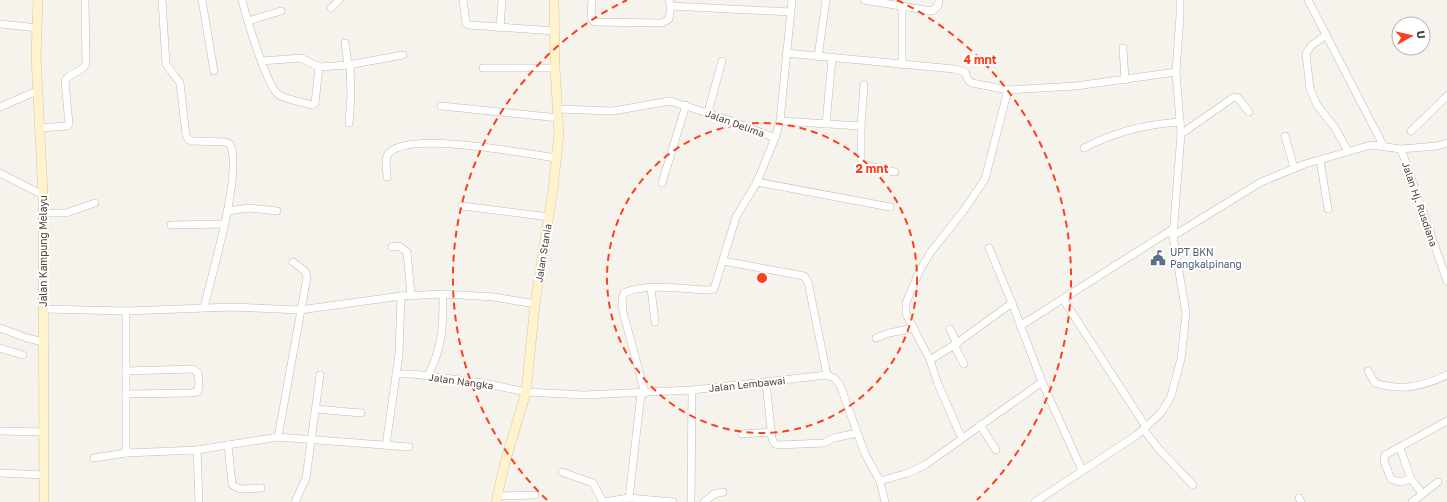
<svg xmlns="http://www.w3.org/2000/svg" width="1447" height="502" font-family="'Golos Text',sans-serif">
  <rect width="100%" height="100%" fill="#f6f3ec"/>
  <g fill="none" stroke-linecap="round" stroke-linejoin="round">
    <g stroke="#c2bbae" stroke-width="8">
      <g id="street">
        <path d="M162 0 166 64 180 83 186 135 188 139 192 141 225 142 230 144C243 171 212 274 204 307"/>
        <polyline points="202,0 214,71"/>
        <path d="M242 0C246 16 267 88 279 95 288 100 302 102 312 105L315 103 319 67 301 58 261 61"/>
        <polyline points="463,0 466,23 469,25 555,31"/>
        <polyline points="592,0 591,18 594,22 662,23 669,19 671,6"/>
        <polyline points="669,0 671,6 791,12"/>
        <polyline points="864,0 932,11 938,6 939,0"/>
        <polyline points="1308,0 1383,145"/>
        <polyline points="331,8 339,0"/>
        <polyline points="248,21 281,11"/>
        <polyline points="0,24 38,28"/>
        <polyline points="500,28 502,0"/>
        <polyline points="1326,35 1311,46 1306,54 1310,89 1317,105 1335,128 1348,151"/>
        <polyline points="345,43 348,65"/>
        <polyline points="1123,48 1125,80"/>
        <polyline points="786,53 954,69 965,72 968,80 972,83 1008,90 1076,86 1176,72"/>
        <polyline points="818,57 826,0"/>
        <polyline points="902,65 902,6"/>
        <polyline points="319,67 348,65 403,55"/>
        <polyline points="483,68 555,68"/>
        <polyline points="441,106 559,118"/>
        <polyline points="0,107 39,90"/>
        <polyline points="558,109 613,111 670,101 732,121 775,138 780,121 792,0"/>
        <polyline points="708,112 722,61"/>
        <polyline points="780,121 861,126 861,162 864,165 895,172"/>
        <polyline points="349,123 351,96 350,65"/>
        <polyline points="826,124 832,58"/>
        <polyline points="861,126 864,85"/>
        <path d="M40 128 67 126 69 124 65 81C69 72 82 73 86 64L85 0"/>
        <polyline points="1411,131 1447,96"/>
        <polyline points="1181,134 1234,97 1238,98 1249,112"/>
        <polyline points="1285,136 1294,168"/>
        <path d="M1084 148C1114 132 1147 124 1180 122"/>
        <polyline points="1401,149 1447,281"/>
        <polyline points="1320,160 1328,209"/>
        <polyline points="0,173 43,195"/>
        <path d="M387 177C387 170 384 158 389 153 409 130 526 154 557 158"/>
        <polyline points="757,182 890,207"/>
        <polyline points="662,183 686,105"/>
        <polyline points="462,206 549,217"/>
        <polyline points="227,211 249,208 277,211"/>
        <polyline points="42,213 66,213 95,203"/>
        <polyline points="171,225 224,224"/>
        <polyline points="1173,236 1181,134 1176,72 1180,15 1180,0"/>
        <polyline points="392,247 399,246 407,252 411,295"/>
        <polyline points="989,248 1012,303 1042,382 1082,470"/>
        <polyline points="723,261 804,276 808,282 827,375"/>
        <polyline points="651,288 655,322"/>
        <polyline points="1063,299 1146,427"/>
        <polyline points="43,309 126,311 232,307 300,310 401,296 443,294 494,297 535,304"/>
        <polyline points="126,311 126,453 197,450 278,437 409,447"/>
        <polyline points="1020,326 1173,229"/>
        <polyline points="0,328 27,338 43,342"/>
        <polyline points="950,329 957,344"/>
        <polyline points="876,338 889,333 914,328"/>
        <polyline points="954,345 964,364"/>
        <polyline points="0,348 23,355"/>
        <polyline points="930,360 954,345 1012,303"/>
        <polyline points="126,371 193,369 198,373 199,383 198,392 191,393 126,394"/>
        <path d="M1368 371 1375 383C1401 391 1422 387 1447 375"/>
        <polyline points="396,374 413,374 483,383 526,392 584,395 692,390 827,375 834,378 840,385 865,454 880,481 885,502"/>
        <path d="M428 376C443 345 443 328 443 294"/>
        <polyline points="766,383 772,439 775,444 779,445 824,443 834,438 857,433"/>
        <path d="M645 393 623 312 622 299 624 293C645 283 685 289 709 290L714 289 736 217 757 182 775 138"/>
        <polyline points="316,409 361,413"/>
        <polyline points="980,425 996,450"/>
        <polyline points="1144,430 1158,448 1193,485"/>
        <polyline points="0,431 43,432"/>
        <polyline points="742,434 772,432"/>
        <polyline points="278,437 307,277 305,271 293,262"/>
        <polyline points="962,437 959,432 938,384 930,360 906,314 906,303 919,272 930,253 964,210 985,179 1008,90"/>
        <path d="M228 445 232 484C238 492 251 488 261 488"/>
        <polyline points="386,445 399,354 401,296"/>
        <polyline points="1400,448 1411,479 1422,493"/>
        <polyline points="197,450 199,502"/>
        <polyline points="94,458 126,453"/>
        <polyline points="562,472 593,483 603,502"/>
        <polyline points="0,473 43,475"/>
        <polyline points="1411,479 1400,482 1391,479 1384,461 1385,455 1447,421"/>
        <polyline points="880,481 908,473 925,465 1042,382"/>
        <polyline points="497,496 535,495"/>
        <polyline points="629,498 641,394"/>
        <polyline points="1299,498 1301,502"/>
        <polyline points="295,502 306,478 320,375"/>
        <polyline points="603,502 629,498 673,502"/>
        <polyline points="691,502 692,390"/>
        <polyline points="704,502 714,494 723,492"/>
        <polyline points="1035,502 1137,435 1160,414 1166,405 1171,396 1181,359 1186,313 1173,236 1261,182 1305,164 1371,145 1401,149 1437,146 1447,143"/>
        <polyline points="1412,502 1438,482"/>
      </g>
    </g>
    <g stroke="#d6c79b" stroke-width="10">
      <g id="secondary">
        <polyline points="38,0 36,56 43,195 44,502"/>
        <polyline points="496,502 504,466 526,392 535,304 553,189 559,134 555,68 554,0"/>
      </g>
    </g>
    <use href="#street" stroke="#fff" stroke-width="7"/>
    <use href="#secondary" stroke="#fff3cd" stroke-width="9"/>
  </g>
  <g fill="none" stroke="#fc3f1d" stroke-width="2" stroke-dasharray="7 5">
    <circle cx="762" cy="278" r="155"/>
    <path d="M547 500A309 309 0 0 1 627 0M897 0A309 309 0 0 1 977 500"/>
  </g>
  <defs>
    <g id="civic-bare" transform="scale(1.2)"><path d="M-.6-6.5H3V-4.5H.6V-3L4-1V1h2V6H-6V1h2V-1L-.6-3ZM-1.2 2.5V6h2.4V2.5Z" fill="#5c6f8a" stroke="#fff" stroke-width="2.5" paint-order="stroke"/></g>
  </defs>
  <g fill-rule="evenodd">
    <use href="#civic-bare" x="1158" y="258"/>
  </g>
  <g text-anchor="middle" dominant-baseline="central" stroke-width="4" stroke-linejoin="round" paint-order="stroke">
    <g font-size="10" fill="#4b4439" stroke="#fff">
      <text transform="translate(735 123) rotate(20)">Jalan Delima</text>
      <text transform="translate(1420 204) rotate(71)">Jalan Hj. Rusdiana</text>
      <text transform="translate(43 251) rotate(-90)">Jalan Kampung Melayu</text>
      <text transform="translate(543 253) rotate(-81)">Jalan Stania</text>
      <text transform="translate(461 381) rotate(8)">Jalan Nangka</text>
      <text transform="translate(747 384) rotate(-6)">Jalan Lembawai</text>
    </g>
    <g font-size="10" fill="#4e5e75" stroke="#fff" text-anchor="start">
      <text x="1170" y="252">UPT BKN<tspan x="1170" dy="12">Pangkalpinang</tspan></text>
    </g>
  </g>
  <circle cx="762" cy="278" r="6" fill="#fc3f1d" stroke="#fff" stroke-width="2"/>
  <g font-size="12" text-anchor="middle" font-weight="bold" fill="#fc3f1d" stroke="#fff" stroke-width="4" stroke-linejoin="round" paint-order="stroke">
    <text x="980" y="64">4 mnt</text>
    <text x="872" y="173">2 mnt</text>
  </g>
  <g transform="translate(1411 36) rotate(82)"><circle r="19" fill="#ffffff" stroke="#b7b4b0"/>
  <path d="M0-3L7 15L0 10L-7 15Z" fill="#fc3f1d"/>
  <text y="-6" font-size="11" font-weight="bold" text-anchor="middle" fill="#4b4439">U</text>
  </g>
</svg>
